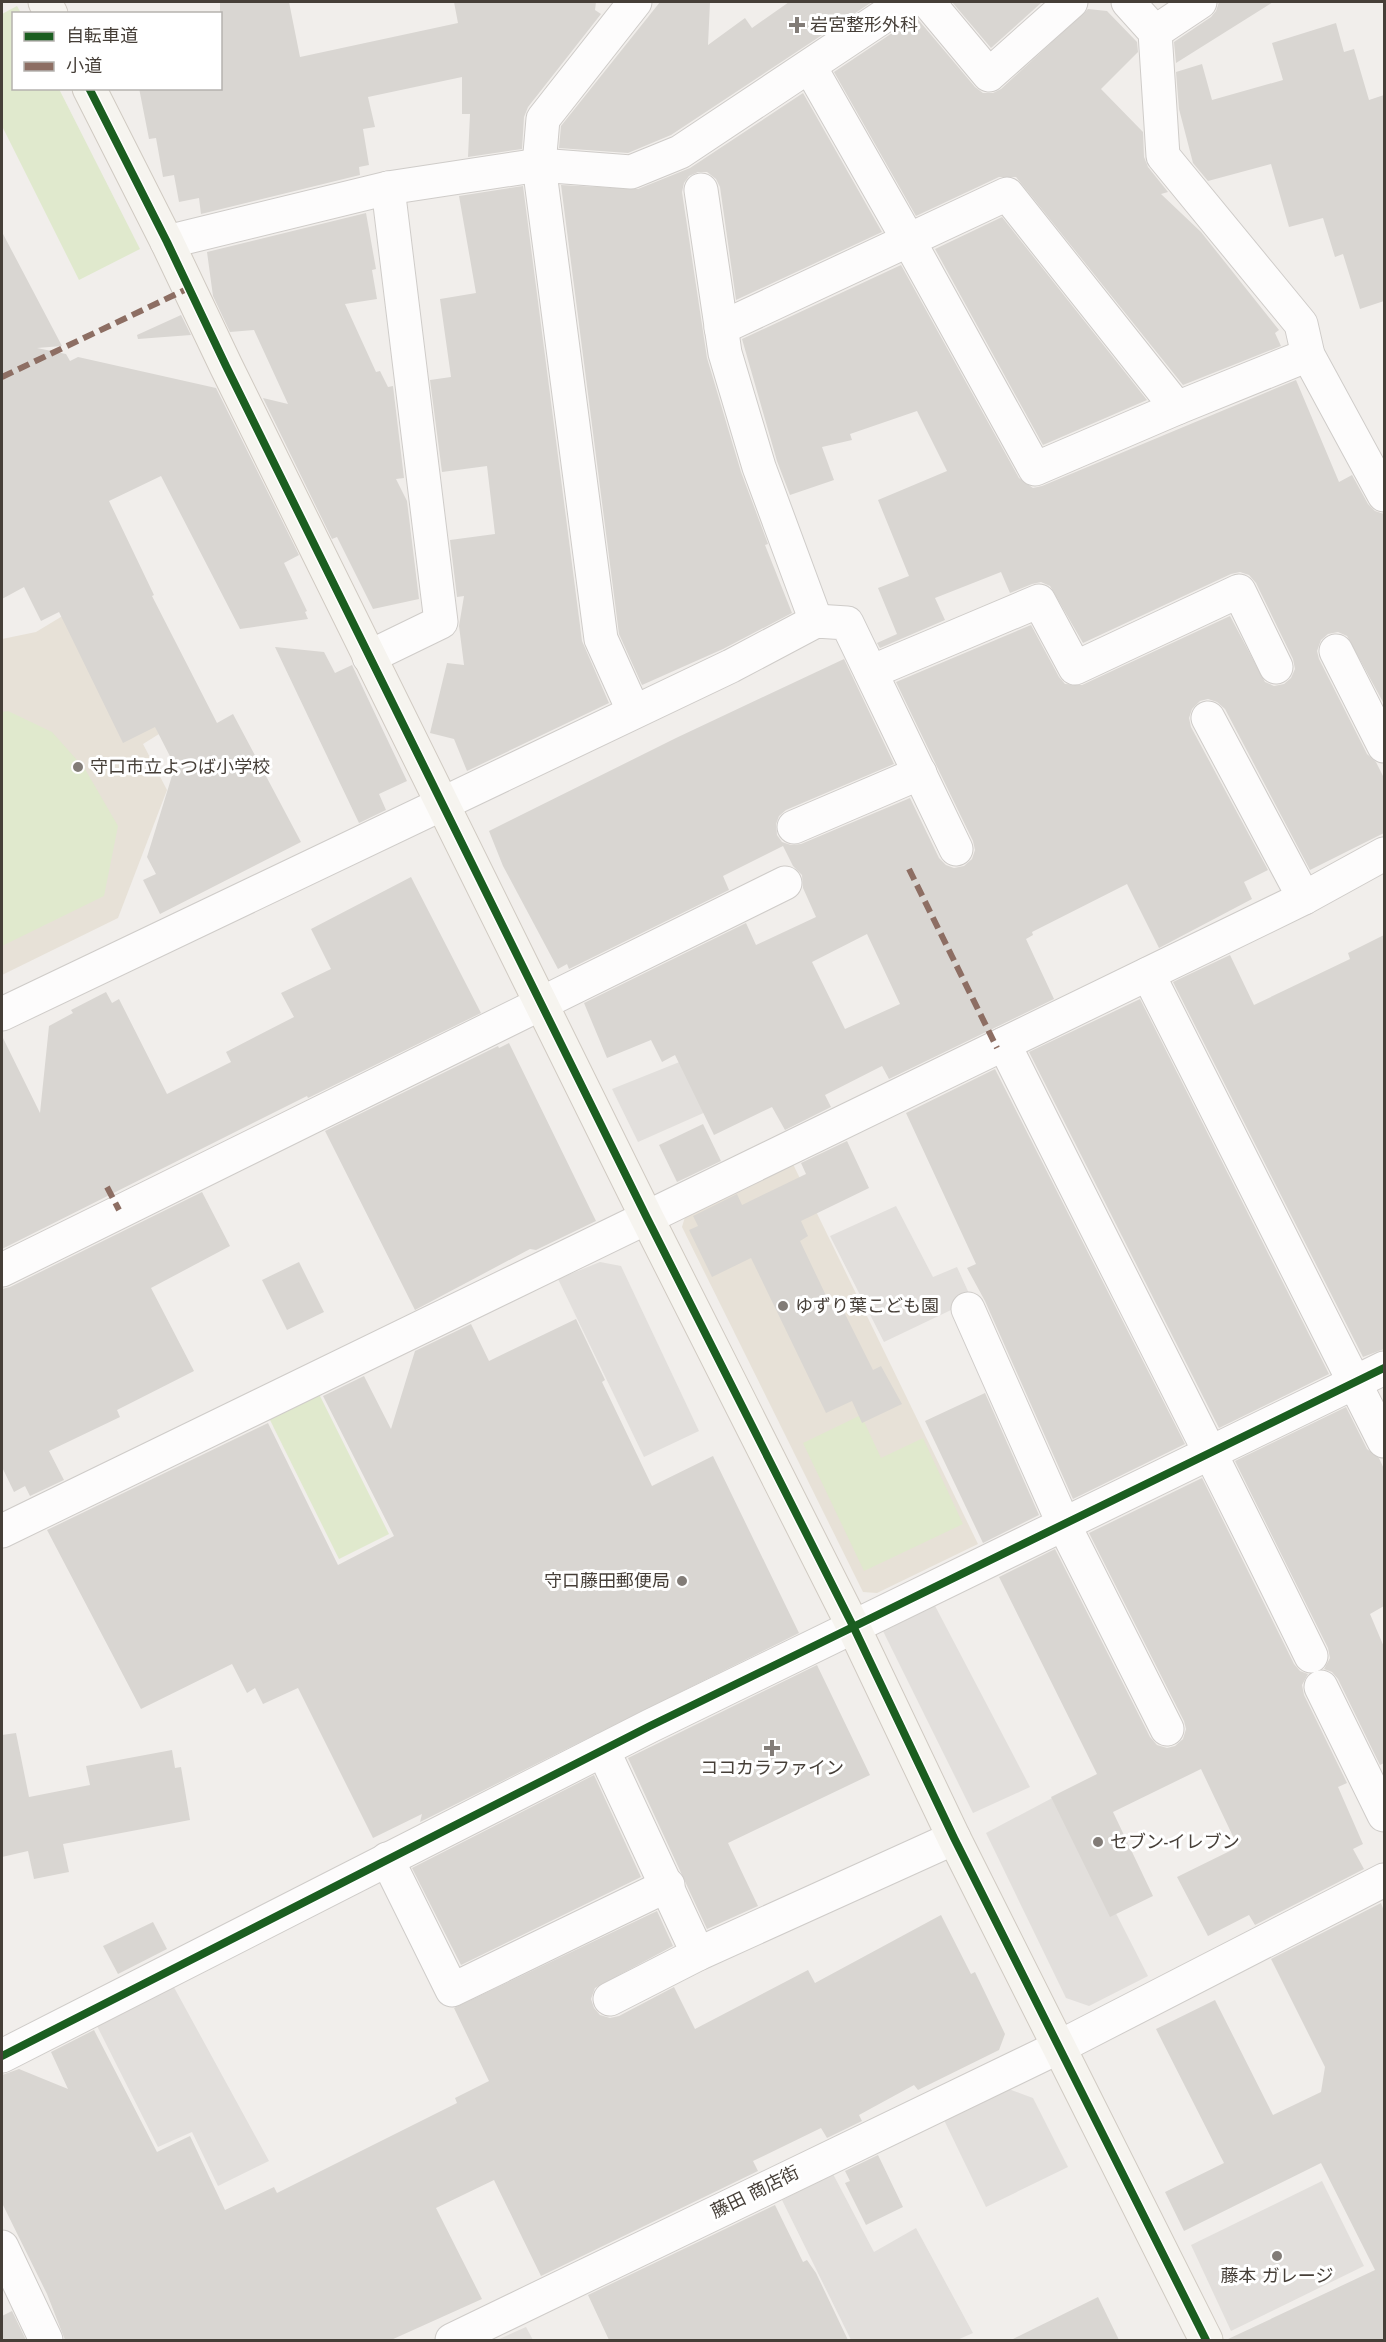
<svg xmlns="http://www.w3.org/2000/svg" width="1386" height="2342" font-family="Jost,'Noto Sans JP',sans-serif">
  <rect width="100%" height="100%" fill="#f1eeeb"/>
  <g fill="#e7e1d7">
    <polygon points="94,597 159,734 143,744 167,790 118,918 2,975 2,639 36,632"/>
    <polygon points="791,1160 978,1544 877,1593 863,1592 682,1227 687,1210"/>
  </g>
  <g fill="#e0e9cd">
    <polygon points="17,6 21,13 14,14 14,88 59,89 140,249 79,280 2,126 2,14"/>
    <polygon points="8,711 52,732 85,769 118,826 104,896 2,946 2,712"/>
    <polygon points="319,1394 389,1534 339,1559 269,1418"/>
    <polygon points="861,1415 881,1458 923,1438 963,1524 864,1571 803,1443"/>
  </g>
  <g fill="#e2dfdc">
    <polygon points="692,1057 717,1107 638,1142 612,1089"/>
    <polygon points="896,1206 933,1277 957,1267 972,1300 884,1342 830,1236"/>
    <polygon points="600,1262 621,1266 699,1431 644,1457 558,1279"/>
    <polygon points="933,1602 1030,1787 973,1813 882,1629"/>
    <polygon points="1056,1796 1148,1976 1089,2006 1066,1998 986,1833"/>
    <polygon points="170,1980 269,2161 218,2186 192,2132 158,2147 94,2020"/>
    <polygon points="1006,2088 1033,2098 1068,2167 986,2207 943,2118"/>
    <polygon points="833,2174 874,2252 916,2228 973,2333 957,2340 851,2340 782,2200"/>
    <polygon points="1322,2181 1364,2266 1231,2331 1191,2245"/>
    <polygon points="526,2327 533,2340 497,2340"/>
  </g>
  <g fill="#d9d6d2" fill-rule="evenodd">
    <polygon points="220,2 289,2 300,57 458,23 454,2 596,2 595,10 601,14 528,107 524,117 522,149 468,157 470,114 462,114 462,77 368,97 375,127 363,129 369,165 359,167 360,175 201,214 199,198 179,202 174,175 163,177 156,138 149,139 139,88 220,88"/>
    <polygon points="660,2 710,2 708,45 745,18 752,28 789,2 872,2 671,135 628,153 559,148 561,126"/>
    <polygon points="952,2 1026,2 1041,3 991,48"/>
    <polygon points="1219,2 1273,2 1176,63 1174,42 1211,17 1216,11"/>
    <polygon points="1088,9 1107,11 1137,42 1138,52 1101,89 1143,132 1144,157 1148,167 1168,192 1161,194 1201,232 1279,330 1275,333 1281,346 1183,385 1016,177 999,177 916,216 834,72 916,17 975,87 983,93 993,93 1001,89"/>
    <polygon points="1336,23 1344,52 1354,49 1369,100 1384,95 1384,301 1360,309 1343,254 1335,257 1323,218 1289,227 1271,164 1208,181 1193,163 1179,109 1176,72 1202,64 1212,100 1283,80 1272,43"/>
    <polygon points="803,93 882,232 736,300 720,187 716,179 707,172 698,172 689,176 684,183 682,192 707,358 741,472 768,544 765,545 792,613 723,649 642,685 619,634 561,185 638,189 690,168"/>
    <polygon points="523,186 582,641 609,703 467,771 454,739 430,733 447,663 464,665 459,626 464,596 457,597 450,540 495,534 487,466 442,472 430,380 451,377 440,299 476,293 459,196"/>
    <polygon points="366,213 376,269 372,270 377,299 345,304 376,372 380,371 388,387 393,386 404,478 396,479 407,501 419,599 373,609 337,537 332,539 263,398 288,404 254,330 230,332 213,296 207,252"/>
    <polygon points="1002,217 1147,400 1043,445 935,249"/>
    <polygon points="2,232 62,346 37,348 66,354 70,361 78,357 216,388 299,555 284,563 307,611 305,612 308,619 240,629 161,476 109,501 154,595 152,596 217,723 233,714 301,842 160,914 143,880 156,874 147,857 175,766 155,727 123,743 59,612 41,621 24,587 2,599"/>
    <path d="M901 265 1019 478 1033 488 1042 486 1296 380 1339 482 1352 475 1368 504 1375 511 1384 514V704L1347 636 1338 632 1328 634 1321 640 1317 651 1319 659 1367 754 1376 762 1384 778V833L1310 870 1225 709 1217 702 1208 699 1200 701 1192 709 1189 718 1191 727 1268 870 1244 882 1252 899 1159 948 1127 884 1032 932 1033 935 1026 939 1054 999 889 1079 882 1066 825 1095 831 1107 785 1130 772 1107 714 1135 675 1055 662 1062 651 1040 607 1058 584 1003 746 923 756 945 816 917 803 888 802 875 793 866 783 846 723 876 729 890 569 969 567 964 558 969 503 866 489 831 676 738 844 659 894 764 786 810 779 816 776 824 777 835 782 842 791 845 801 844 910 798 939 858 946 865 954 868 964 866 972 859 975 850 973 841 896 682 1031 625 1059 677 1065 684 1082 685 1230 616 1265 682 1274 686 1284 684 1291 678 1295 669 1293 659 1256 583 1249 575 1240 572 1231 574 1083 643 1050 586 1041 582 1032 584 1010 593 1001 572 935 598 945 620 880 648 877 643 897 634 878 588 909 576 878 500 947 471 917 411 850 434 852 440 822 447 834 480 790 495 777 461 742 339ZM867 934 900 1004 845 1029 812 962Z"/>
    <polygon points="181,315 191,335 138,339 137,335"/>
    <polygon points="275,647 324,652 335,673 352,665 407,781 379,794 386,810 359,823"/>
    <polygon points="411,877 481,1013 308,1098 307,1096 2,1249 2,1036 40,1113 49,1026 73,1013 71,1010 106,992 112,1003 119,999 167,1094 231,1062 226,1052 294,1017 281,993 331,969 311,929"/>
    <polygon points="1384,935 1384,1349 1363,1357 1173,982 1230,955 1254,1005 1350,959 1348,953"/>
    <polygon points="1140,999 1329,1374 1219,1428 1029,1052"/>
    <polygon points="509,1043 596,1221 536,1250 530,1249 415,1310 325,1131 498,1046 499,1048"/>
    <polygon points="995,1069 1185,1444 1073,1499 985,1301 967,1268 976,1264 906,1113"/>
    <polygon points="703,1124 721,1161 677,1182 659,1145"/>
    <polygon points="847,1141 869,1188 801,1221 808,1236 800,1241 831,1306 839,1302 873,1370 881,1366 902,1404 862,1423 852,1401 826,1413 751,1258 712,1277 689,1230 698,1226 693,1216 737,1194 742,1205 806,1174 801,1163"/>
    <polygon points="202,1192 230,1246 151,1288 194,1371 117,1410 120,1417 49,1451 64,1480 30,1496 25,1486 14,1492 2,1467 2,1289 10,1287"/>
    <polygon points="299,1262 324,1312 287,1330 262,1280"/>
    <polygon points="576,1319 605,1380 602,1382 652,1486 713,1456 799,1633 420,1822 422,1814 373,1838 298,1688 263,1704 255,1688 247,1693 232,1664 141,1709 47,1530 268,1423 338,1565 394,1536 323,1396 364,1376 391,1429 415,1351 471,1324 489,1361"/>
    <polygon points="985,1393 1039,1515 983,1543 925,1421"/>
    <polygon points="1346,1407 1367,1449 1379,1458 1384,1469 1384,1606 1370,1614 1384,1647 1384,1763 1380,1765 1338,1679 1332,1672 1324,1669 1330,1658 1328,1648 1235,1461"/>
    <polygon points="1202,1478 1294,1664 1300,1671 1308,1674 1302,1685 1304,1695 1347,1783 1338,1787 1363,1844 1353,1849 1364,1869 1255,1925 1249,1915 1208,1936 1177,1877 1238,1847 1201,1769 1113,1812 1153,1896 1110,1917 1051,1797 1097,1774 999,1577 1055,1549 1150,1737 1157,1745 1167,1748 1175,1746 1183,1739 1186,1729 1184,1721 1089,1533"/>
    <polygon points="817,1665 870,1775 728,1843 758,1906 707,1929 628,1758"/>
    <polygon points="16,1733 29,1797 90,1785 86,1766 172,1750 175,1768 181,1767 190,1820 63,1844 69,1872 34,1879 28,1851 2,1857 2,1735"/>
    <polygon points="594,1775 641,1877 461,1965 412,1868"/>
    <polygon points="1381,1903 1384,1911 1384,2340 1226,2340 1375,2270 1321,2163 1184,2231 1165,2192 1224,2163 1156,2029 1215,2000 1273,2115 1321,2092 1325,2067 1271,1959"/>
    <polygon points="657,1911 673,1946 595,1988 591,1999 594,2008 600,2015 610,2018 619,2016 674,1987 695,2029 808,1970 815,1983 941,1915 971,1974 975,1972 1005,2034 999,2050 918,2090 914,2085 859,2115 862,2121 827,2138 821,2128 753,2161 758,2171 541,2276 494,2180 436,2208 482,2299 391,2340 65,2340 47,2294 2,2203 2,2075 19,2069 68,2089 51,2052 94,2030 157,2152 190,2136 225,2210 274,2187 277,2193 457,2103 455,2098 489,2081 454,2008"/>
    <polygon points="153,1922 167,1949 118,1974 103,1946"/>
    <polygon points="878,2155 903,2207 866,2225 845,2183 850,2181 845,2171"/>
    <polygon points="775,2205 803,2262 807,2260 816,2273 848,2340 609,2340 588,2295"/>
    <polygon points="1098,2297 1119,2340 1011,2340"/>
    <polygon points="12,2311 26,2340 2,2340 2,2316"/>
  </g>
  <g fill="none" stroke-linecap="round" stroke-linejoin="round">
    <g stroke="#cfccc9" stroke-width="35">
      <g id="street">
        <polyline points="928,2 989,75 1071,2"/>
        <polyline points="1128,2 1155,32 1163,156 1301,324 1308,355 1384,495"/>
        <polyline points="1155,32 1200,2"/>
        <polyline points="810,67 909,241 1035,469 1177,408 1308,355"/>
        <polyline points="701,190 725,353 759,467 816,621"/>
        <polyline points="167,242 388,188 539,165 631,172 680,152 905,2"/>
        <polyline points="721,328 1007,194 1177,408"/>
        <polyline points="1336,651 1384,746"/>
        <polyline points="369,657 441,622 388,188"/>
        <polyline points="871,672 1039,601 1075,668 1239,591 1276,667"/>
        <polyline points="633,710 601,639 539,165 543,119 635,2"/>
        <polyline points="1208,718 1304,898"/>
        <polyline points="794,827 920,773"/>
        <polyline points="1148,974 1384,1441"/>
        <polyline points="2,1014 731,666 816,621 847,623 956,849"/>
        <path d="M1004 1044C1106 1249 1211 1451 1311 1656"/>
        <polyline points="2,1270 785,883"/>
        <polyline points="968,1309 1064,1525 1167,1729"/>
        <polyline points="2,1531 1304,898 1384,854"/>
        <polyline points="1321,1687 1384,1815"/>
        <polyline points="603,1750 698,1954"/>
        <polyline points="387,1859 452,1990 668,1885"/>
        <polyline points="610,1999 698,1954 954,1838"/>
        <polyline points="2,2056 650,1726 1384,1368"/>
        <polyline points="2,2247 46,2340"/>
        <polyline points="452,2340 1061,2046 1384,1880"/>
      </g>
    </g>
    <g stroke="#d0cac2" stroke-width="35">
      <g id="secondary">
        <polyline points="45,2 51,14"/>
        <polyline points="89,88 167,242 226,366 647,1218 853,1626 954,1838 1206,2340"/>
      </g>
    </g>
    <use href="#street" stroke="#fdfcfc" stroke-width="33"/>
    <use href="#secondary" stroke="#f6f4ef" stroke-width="33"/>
    <g stroke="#8d6e63" stroke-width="6" stroke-dasharray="12 6" stroke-linecap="butt">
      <polyline points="2,377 189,288"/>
      <polyline points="909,869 997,1048"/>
      <polyline points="107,1187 119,1210"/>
    </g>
    <g stroke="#fff" stroke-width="11">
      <g id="cycleway">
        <polyline points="89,88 167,242 226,366 647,1218 853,1626 954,1838 1206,2340"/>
        <polyline points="2,2056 650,1726 1384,1368"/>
      </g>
    </g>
    <use href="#cycleway" stroke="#1b5e20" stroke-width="8"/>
  </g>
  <g fill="#827c77" stroke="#fff" stroke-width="2">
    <path d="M794 16h6v6h6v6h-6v6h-6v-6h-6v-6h6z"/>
    <circle cx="78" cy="767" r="6"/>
    <circle cx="783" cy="1306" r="6"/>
    <circle cx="682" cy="1581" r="6"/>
    <path d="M769 1739h6v6h6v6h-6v6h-6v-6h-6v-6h6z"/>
    <circle cx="1098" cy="1842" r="6"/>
    <circle cx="1277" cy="2256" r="6"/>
  </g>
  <g text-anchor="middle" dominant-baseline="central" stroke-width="6" stroke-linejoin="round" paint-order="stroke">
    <g font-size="18" fill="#463f38" stroke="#fff" text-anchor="start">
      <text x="810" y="25">岩宮整形外科</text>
      <text x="90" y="767">守口市立よつば小学校</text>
      <text x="795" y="1306">ゆずり葉こども園</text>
      <text x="670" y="1581" text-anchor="end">守口藤田郵便局</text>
      <text x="772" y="1768" text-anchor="middle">ココカラファイン</text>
      <text x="1110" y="1842">セブン-イレブン</text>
      <text x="1277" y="2276" text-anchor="middle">藤本 ガレージ</text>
    </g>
    <g font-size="18" fill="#463f38" stroke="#fff">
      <text transform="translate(755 2192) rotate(-26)">藤田 商店街</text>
    </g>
  </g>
  <rect width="1386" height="2342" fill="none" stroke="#463f38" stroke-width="6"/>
  <rect x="12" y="12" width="210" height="78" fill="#ffffff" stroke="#b5b2af" stroke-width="1.5"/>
  <rect x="24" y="32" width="30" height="9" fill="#1b5e20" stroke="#b5b2af" stroke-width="1.5"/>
  <text x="66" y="42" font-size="18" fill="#463f38">自転車道</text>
  <rect x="24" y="62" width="30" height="9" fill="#8d6e63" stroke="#b5b2af" stroke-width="1.5"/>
  <text x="66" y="72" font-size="18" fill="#463f38">小道</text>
</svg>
